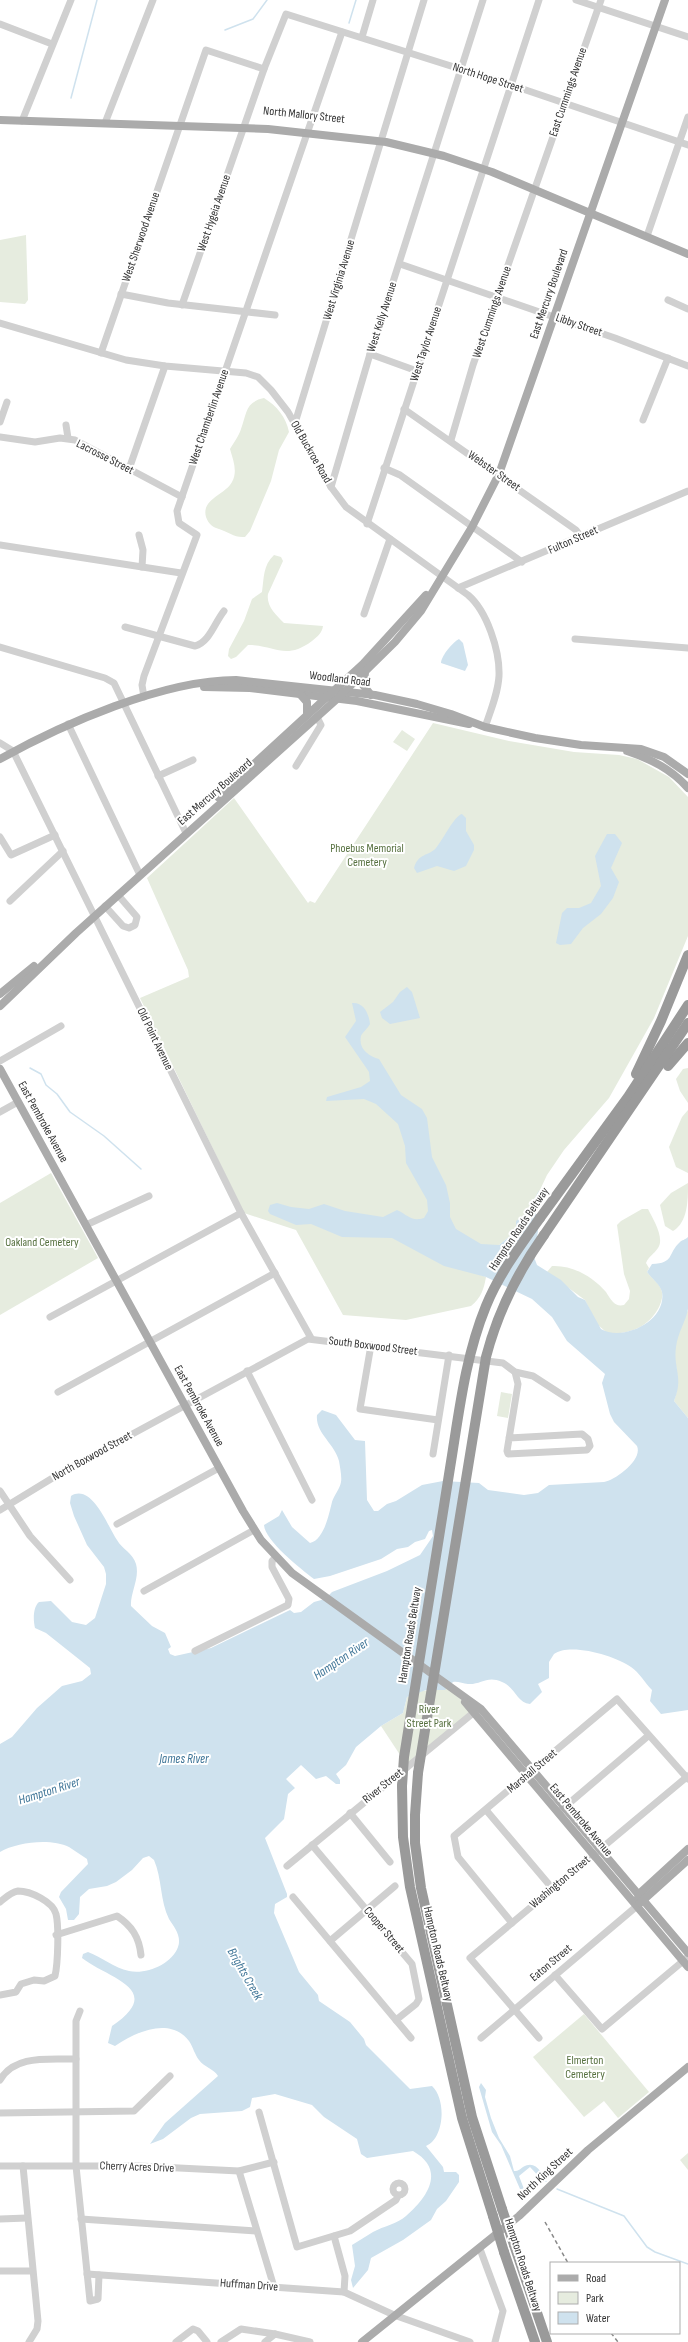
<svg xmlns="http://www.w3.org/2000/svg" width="688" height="2342" font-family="'Sofia Sans Condensed',sans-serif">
  <rect width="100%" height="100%" fill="#fff"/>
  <g fill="#e6ecdf">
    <polygon points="26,235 28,300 25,304 0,302 0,240"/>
    <path d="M264 398C277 406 286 417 289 432L279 450 271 481 250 531 245 537C234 538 229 532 219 529 213 527 209 525 206 517 201 499 225 495 232 482 238 471 233 460 230 449 234 442 239 436 241 429 247 413 245 402 264 398Z"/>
    <path d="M274 555 281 557 283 561 268 594C266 606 276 615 284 623L323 626C322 633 318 636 312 641 285 661 275 645 248 645L236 657 231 659 228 656 229 649 244 621 252 599 262 592C264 578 263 565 274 555Z"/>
    <path d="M433 723 509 741 574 752 619 755 637 759 669 777 688 797V936L654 1018 609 1098 564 1150 547 1175 531 1209 516 1231 499 1245 473 1272 486 1277C484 1289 481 1298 471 1306L406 1320 343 1315 296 1230 244 1213 140 998 189 977 188 970 147 878 234 798 308 903 310 901 315 903Z"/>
    <polygon points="402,730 415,739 407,751 393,742"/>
    <polygon points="688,1068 688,1103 680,1091 676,1079 683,1069"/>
    <polygon points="688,1110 688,1173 676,1167 669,1147 682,1117"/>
    <polygon points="51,1173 98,1258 0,1315 0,1203"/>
    <path d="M688 1183C688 1200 688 1222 673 1231L665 1226 660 1205 671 1193Z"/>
    <path d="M642 1209H648C653 1219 665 1238 658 1248 654 1254 649 1256 646 1263L649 1268 647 1272C652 1279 660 1283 662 1292 663 1297 661 1303 659 1307 649 1327 629 1335 607 1333L596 1323 585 1300 547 1272 552 1266C572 1265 592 1276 606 1292 608 1295 610 1299 613 1302 616 1305 619 1306 624 1305L629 1299 630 1291 624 1274 617 1225 621 1221Z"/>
    <path d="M688 1310V1418L674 1401C679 1388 678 1375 675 1361 671 1345 681 1324 688 1310Z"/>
    <polygon points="501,1392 512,1394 508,1418 497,1416"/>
    <polygon points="448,1688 475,1712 408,1767 381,1726 403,1713 407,1697 422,1691"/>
    <polygon points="584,2014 649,2092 618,2118 604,2101 584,2117 533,2057"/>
    <polygon points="688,2153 688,2170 680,2160"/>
  </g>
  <g fill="#cfe2ee">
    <path d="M459 639 463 643 468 665 465 671 441 663C441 656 453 642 459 639Z"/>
    <path d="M462 814 466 818V831L474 845V850L466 866 454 871 437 866 417 873 414 868C418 853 429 856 436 848 443 840 454 816 462 814Z"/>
    <polygon points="607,834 615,834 622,843 611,868 619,882 613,898 601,914 583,928 571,944 560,945 556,943 562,913 567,908 579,908 591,903 601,886 595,856"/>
    <polygon points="407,987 412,992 420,1018 390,1024 382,1018 380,1012 393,1002 400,992"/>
    <path d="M352 1003C364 1002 369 1014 370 1024 368 1028 362 1033 361 1036 358 1049 369 1056 379 1059L401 1095 422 1109 427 1118 432 1157 446 1185 450 1203V1217L456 1229 481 1244 499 1245 516 1231V1221L528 1212 539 1190 535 1208 538 1231 534 1257 537 1265 561 1280 578 1297 585 1300 601 1329C623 1342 667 1321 662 1292 660 1284 652 1279 647 1272L652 1264C675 1263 667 1254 680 1242 682 1240 685 1240 688 1237 688 1258 688 1289 688 1309 686 1321 678 1332 676 1347 673 1369 684 1377 674 1401L688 1418V1710L661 1714 650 1701 652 1690C645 1683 639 1672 631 1667 616 1656 570 1642 554 1654L549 1662V1678L538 1684 542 1692 530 1704C517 1703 515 1687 502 1682 487 1675 481 1685 468 1684 463 1684 458 1681 453 1682L445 1690H426L407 1697 403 1713 381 1726 356 1747 346 1765 336 1774 340 1780V1784H336L326 1776 316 1779 301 1765 286 1779 295 1788 288 1794 284 1819 265 1838 287 1894V1897L275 1904 274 1913 299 1972 318 1995 319 2001 350 2022 364 2039 366 2045 410 2089 432 2086C447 2100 444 2139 426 2146L443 2167 444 2172H456L459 2175V2182L446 2201 437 2209 431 2220 403 2240 371 2258 368 2270 353 2288 351 2280 355 2266 352 2245C359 2241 366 2236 373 2232 384 2226 397 2224 406 2216 428 2197 446 2170 413 2151L367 2158 361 2154 357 2139 324 2117 312 2105 275 2094 252 2098 250 2107 242 2111 200 2114 191 2118 163 2139 150 2144 165 2123 218 2076C214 2069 204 2067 199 2060 195 2055 193 2047 189 2041 170 2016 135 2032 115 2046L108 2043 112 2026C167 1989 107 1978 82 1958L83 1954 88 1952C102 1957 114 1968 129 1971 146 1975 172 1964 178 1947 182 1936 174 1927 169 1919 160 1901 162 1878 154 1860L149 1856 143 1858 132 1870 116 1882 107 1886 89 1889 80 1897 79 1914 74 1920H68L66 1909 59 1897 61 1892 88 1864 87 1859C81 1855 75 1851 69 1847 51 1838 17 1842 0 1852V1744L12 1737 37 1708 62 1686 82 1681 91 1674 90 1668 46 1633 35 1628C33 1620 33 1607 39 1602L51 1601 72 1622 86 1625 95 1618 106 1584V1574L104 1567 87 1545 74 1516 70 1503 71 1496C92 1483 108 1527 117 1540 122 1549 133 1553 136 1564 140 1578 130 1593 131 1606L152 1626 165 1633 171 1647 168 1649 170 1654 175 1656 211 1648 290 1610 294 1613 301 1612 314 1602 325 1599 332 1592 387 1571 420 1555 433 1536 432 1530 429 1531 425 1539 415 1542 408 1547 397 1549 381 1559 330 1576 314 1579C301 1569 265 1541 264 1525L279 1516 282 1510 292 1527 310 1543C324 1540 329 1514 332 1502 334 1495 340 1489 341 1482 342 1477 340 1467 339 1461 335 1444 315 1433 317 1415L322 1410 336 1415 355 1440 365 1441 367 1500 374 1511H378L387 1504 396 1501 422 1485 443 1481 479 1483 488 1490 524 1495 538 1493 549 1485 604 1482C615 1480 643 1460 637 1446L614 1422 610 1414 602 1383 605 1374 567 1341 552 1317 532 1299 486 1277 444 1266 392 1238 342 1237 311 1224 296 1225 270 1214 268 1211 270 1205 277 1203 291 1207 309 1209 324 1204 345 1211 383 1217 397 1210C408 1215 411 1222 424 1218L428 1211 427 1200 406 1163 405 1146 398 1124 376 1104 364 1099 326 1101 327 1097 361 1087 370 1081 369 1072 345 1037 356 1021Z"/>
    <path d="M481 2083 486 2090 485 2097 491 2118 499 2138 510 2156 514 2171C519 2171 520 2169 523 2167 536 2159 542 2174 547 2182L543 2181 530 2167 519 2176 524 2189H520L501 2145 492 2132 479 2087Z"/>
  </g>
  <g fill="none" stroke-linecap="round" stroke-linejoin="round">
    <g stroke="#cfe2ee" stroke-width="1.5">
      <polyline points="349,23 356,0"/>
      <polyline points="225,30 253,19 267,0"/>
      <polyline points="71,98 97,0"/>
      <polyline points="30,1068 41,1074 46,1085 57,1094 70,1112 104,1136 141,1169"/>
      <polyline points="557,2189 624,2216 647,2247 655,2252 688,2264"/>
    </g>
    <g stroke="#d0d0d0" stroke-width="7">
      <polyline points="576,0 688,37"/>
      <polyline points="0,24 52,44"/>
      <polyline points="362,37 373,0"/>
      <polyline points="22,121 71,0"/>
      <polyline points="105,123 153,0"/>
      <polyline points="647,236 688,117"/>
      <polyline points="400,264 615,338 688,366"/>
      <polyline points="121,294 168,303 275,315"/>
      <polyline points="668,300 688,309"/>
      <polyline points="182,305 264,69 286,14 511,85 688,145"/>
      <path d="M0 323 126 360 165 366 246 373 258 377 271 390 288 412 331 487 346 507 468 595C487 611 500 651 499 676 498 693 491 710 485 727"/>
      <polyline points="101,353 206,50 264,69"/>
      <polyline points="370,354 417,371"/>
      <polyline points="404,409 576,530 581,537"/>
      <polyline points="643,420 668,358"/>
      <polyline points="0,422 7,402"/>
      <polyline points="295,423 424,0"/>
      <polyline points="66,425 68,438"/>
      <polyline points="0,437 35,442 60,438 75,440 182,497"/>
      <polyline points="451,440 473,365 601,0"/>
      <polyline points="384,468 400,475 522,562"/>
      <polyline points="129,469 165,366"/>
      <polyline points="331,487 370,354 483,0"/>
      <polyline points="367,524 539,0"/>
      <polyline points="139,535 143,550 142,567"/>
      <polyline points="0,545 181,573"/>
      <polyline points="458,588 688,491"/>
      <polyline points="364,614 390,539"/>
      <path d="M125 627 195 646C209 643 215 622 224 611"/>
      <polyline points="575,639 688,648"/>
      <polyline points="0,647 105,678 114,683 186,833"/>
      <polyline points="144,697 142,685 144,676 197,535 179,523 177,511 342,32"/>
      <polyline points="68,724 140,875"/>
      <polyline points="0,743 13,751 241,1213 311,1338"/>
      <polyline points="296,766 321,725 317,717"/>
      <polyline points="158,776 193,760"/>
      <polyline points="0,837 11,855 55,835"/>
      <polyline points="10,901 63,851"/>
      <polyline points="105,906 123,926 129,928 135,925 137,917 118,895"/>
      <polyline points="0,1061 61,1026"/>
      <polyline points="0,1112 18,1102"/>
      <polyline points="86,1225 149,1196"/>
      <polyline points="50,1317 241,1213"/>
      <polyline points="371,1345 360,1409 438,1420"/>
      <polyline points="247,1371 312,1500"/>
      <polyline points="58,1392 275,1273"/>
      <polyline points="509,1438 582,1434 588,1439 590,1446 587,1450 508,1454 507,1451 518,1384 515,1372"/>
      <polyline points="433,1454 449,1355"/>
      <polyline points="0,1491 30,1536 70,1580"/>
      <polyline points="0,1510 64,1471 308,1339 503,1363 515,1372 533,1376 567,1398"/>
      <polyline points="117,1524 219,1468"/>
      <polyline points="144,1591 254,1530"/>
      <polyline points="195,1651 288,1605 289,1599 272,1567 272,1561 276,1557"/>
      <polyline points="486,1810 552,1888"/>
      <polyline points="560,1811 648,1736"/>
      <polyline points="350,1813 390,1862"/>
      <polyline points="312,1845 412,1964 419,1999 416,2004 396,2020"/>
      <polyline points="287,1866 478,1709"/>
      <polyline points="293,1897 411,2038"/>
      <path d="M0 1902C5 1898 11 1892 18 1891 31 1891 53 1902 56 1914 59 1926 58 1963 55 1976L44 1981 34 1980 21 1984 16 1992 0 1995"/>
      <polyline points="512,1923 458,1857 454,1836 617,1699 688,1779"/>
      <path d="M56 1935 117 1916C132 1926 139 1937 141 1955"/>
      <polyline points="330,1941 395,1886"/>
      <polyline points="555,1975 602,2029 688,1957"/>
      <polyline points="80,2011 76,2021 76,2166 90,2301 98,2299 99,2275"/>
      <polyline points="481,2038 637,1906"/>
      <polyline points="539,2038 470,1958 688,1776"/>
      <path d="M0 2080C15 2054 50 2060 76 2059"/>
      <polyline points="259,2112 297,2247 350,2231 396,2200 398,2196"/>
      <polyline points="0,2113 134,2111 170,2076"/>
      <polyline points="0,2166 139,2166 239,2171 274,2162"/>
      <polyline points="23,2166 38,2321 37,2329 29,2342"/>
      <polyline points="239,2171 274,2287"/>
      <circle cx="399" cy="2189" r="6"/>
      <polyline points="0,2219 27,2218"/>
      <polyline points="81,2219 256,2231"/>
      <polyline points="334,2236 345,2276 344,2292"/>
      <polyline points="480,2249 503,2311 495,2342"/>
      <polyline points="0,2271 32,2271"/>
      <polyline points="87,2274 344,2292 394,2315 470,2342"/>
      <polyline points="176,2342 193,2329 198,2331 207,2342"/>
      <polyline points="221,2342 241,2329 275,2334 310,2342"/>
      <polyline points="265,2342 275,2334"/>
    </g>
    <g stroke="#ababab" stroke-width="8">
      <polyline points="0,120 268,129 386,142 444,156 492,172 688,254"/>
      <polyline points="365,673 363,685 371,695"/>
      <polyline points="204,687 250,688 357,701 469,724"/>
      <polyline points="300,694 307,702 307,715"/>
      <path d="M627 751C651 759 671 769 688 788"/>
      <path d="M0 759C63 724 163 680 236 680L375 695 417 704 451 714 485 727 535 738 581 745 641 749 664 757 688 774"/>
      <polyline points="218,797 363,664 426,595"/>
      <polyline points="0,994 34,966"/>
      <polyline points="0,1006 76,933 338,698 395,642 421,611 472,527 499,474 665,0"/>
      <polyline points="0,1069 243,1511 261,1540 292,1573 481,1709 688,1953"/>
      <polyline points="465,1702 688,1967"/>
      <polyline points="638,1898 639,1894 688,1849"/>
      <polyline points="640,1903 688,1860"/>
      <polyline points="362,2342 519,2216 588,2150 688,2067"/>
    </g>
    <g stroke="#9a9a9a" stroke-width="10">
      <polyline points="668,1066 688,1043"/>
      <polyline points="636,1074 661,1021 688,955"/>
      <polyline points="540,1218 628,1097 688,1005"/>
      <polyline points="544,1235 688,1023"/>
      <polyline points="418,1773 415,1815 415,1843 421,1888 472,2117 502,2209"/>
      <polyline points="402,1786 403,1837 410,1887 462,2118 493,2216"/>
      <polyline points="514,2245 547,2342"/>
      <polyline points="504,2252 535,2342"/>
    </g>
    <g stroke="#888" stroke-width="1.5" stroke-dasharray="4 3" stroke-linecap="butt">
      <polyline points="545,2222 568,2263"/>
      <polyline points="611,2333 618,2342"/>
    </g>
    <g stroke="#9a9a9a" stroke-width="10">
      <path d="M418 1773 486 1357C498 1311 517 1273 544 1235"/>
      <path d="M402 1786 404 1757C420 1661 434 1564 450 1468 459 1413 465 1357 486 1306 499 1274 520 1246 540 1218"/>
      <polyline points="502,2209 514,2245"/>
      <polyline points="493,2216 504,2252"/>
    </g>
  </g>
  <g text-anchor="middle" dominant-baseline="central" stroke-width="4" stroke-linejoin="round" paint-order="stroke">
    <g font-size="12" fill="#333" stroke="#fff">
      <text transform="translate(488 78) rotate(18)">North Hope Street</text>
      <text transform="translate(568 92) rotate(-71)">East Cummings Avenue</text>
      <text transform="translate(304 115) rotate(6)">North Mallory Street</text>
      <text transform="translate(214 213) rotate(-71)">West Hygeia Avenue</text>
      <text transform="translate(141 237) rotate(-71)">West Sherwood Avenue</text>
      <text transform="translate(339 280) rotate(-73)">West Virginia Avenue</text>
      <text transform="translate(549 294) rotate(-71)">East Mercury Boulevard</text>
      <text transform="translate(492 312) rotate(-71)">West Cummings Avenue</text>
      <text transform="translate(382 317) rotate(-72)">West Kelly Avenue</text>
      <text transform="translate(579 325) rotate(19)">Libby Street</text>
      <text transform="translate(426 344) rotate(-72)">West Taylor Avenue</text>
      <text transform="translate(209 417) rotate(-71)">West Chamberlin Avenue</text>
      <text transform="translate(311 452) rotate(60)">Old Buckroe Road</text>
      <text transform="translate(105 457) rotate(27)">Lacrosse Street</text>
      <text transform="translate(494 471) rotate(35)">Webster Street</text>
      <text transform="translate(573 540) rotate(-24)">Fulton Street</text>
      <text transform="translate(340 679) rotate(7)">Woodland Road</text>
      <text transform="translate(215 792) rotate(-41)">East Mercury Boulevard</text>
      <text transform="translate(155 1039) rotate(64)">Old Point Avenue</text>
      <text transform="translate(43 1122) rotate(61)">East Pembroke Avenue</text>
      <text transform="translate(519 1229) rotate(-56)">Hampton Roads Beltway</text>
      <text transform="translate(373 1346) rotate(7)">South Boxwood Street</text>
      <text transform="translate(199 1406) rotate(61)">East Pembroke Avenue</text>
      <text transform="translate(92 1456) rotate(-29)">North Boxwood Street</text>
      <text transform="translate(410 1635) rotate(-81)">Hampton Roads Beltway</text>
      <text transform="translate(532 1771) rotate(-40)">Marshall Street</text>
      <text transform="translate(383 1786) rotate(-39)">River Street</text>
      <text transform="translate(581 1820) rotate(50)">East Pembroke Avenue</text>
      <text transform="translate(560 1882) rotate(-40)">Washington Street</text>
      <text transform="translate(384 1930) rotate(50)">Cooper Street</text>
      <text transform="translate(438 1954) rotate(77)">Hampton Roads Beltway</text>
      <text transform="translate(551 1963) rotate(-40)">Eaton Street</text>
      <text transform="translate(137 2167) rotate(2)">Cherry Acres Drive</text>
      <text transform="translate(545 2174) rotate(-43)">North King Street</text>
      <text transform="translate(523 2265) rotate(72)">Hampton Roads Beltway</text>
      <text transform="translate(249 2285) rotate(4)">Huffman Drive</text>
    </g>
    <g font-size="12" fill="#56703f" stroke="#fff">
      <text x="367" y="848">Phoebus Memorial<tspan x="367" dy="14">Cemetery</tspan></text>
      <text x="42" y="1242">Oakland Cemetery</text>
      <text x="429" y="1709">River<tspan x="429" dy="14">Street Park</tspan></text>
      <text x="585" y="2060">Elmerton<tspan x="585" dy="14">Cemetery</tspan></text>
    </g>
    <g font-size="13" font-style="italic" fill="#3f7597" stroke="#fff">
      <text transform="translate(341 1659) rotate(-34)">Hampton River</text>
      <text x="184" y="1759">James River</text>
      <text transform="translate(49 1791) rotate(-18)">Hampton River</text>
      <text transform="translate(245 1974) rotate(60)">Brights Creek</text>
    </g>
  </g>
  <rect x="550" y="2262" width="130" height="72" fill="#ffffff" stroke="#adadad"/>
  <rect x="558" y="2275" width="20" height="6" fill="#ababab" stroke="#adadad"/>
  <text x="586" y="2282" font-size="12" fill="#333333">Road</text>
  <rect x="558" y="2292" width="20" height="12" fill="#e6ecdf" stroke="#adadad"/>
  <text x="586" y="2302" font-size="12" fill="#333333">Park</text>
  <rect x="558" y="2312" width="20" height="12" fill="#cfe2ee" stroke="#adadad"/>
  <text x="586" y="2322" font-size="12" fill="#333333">Water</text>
</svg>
